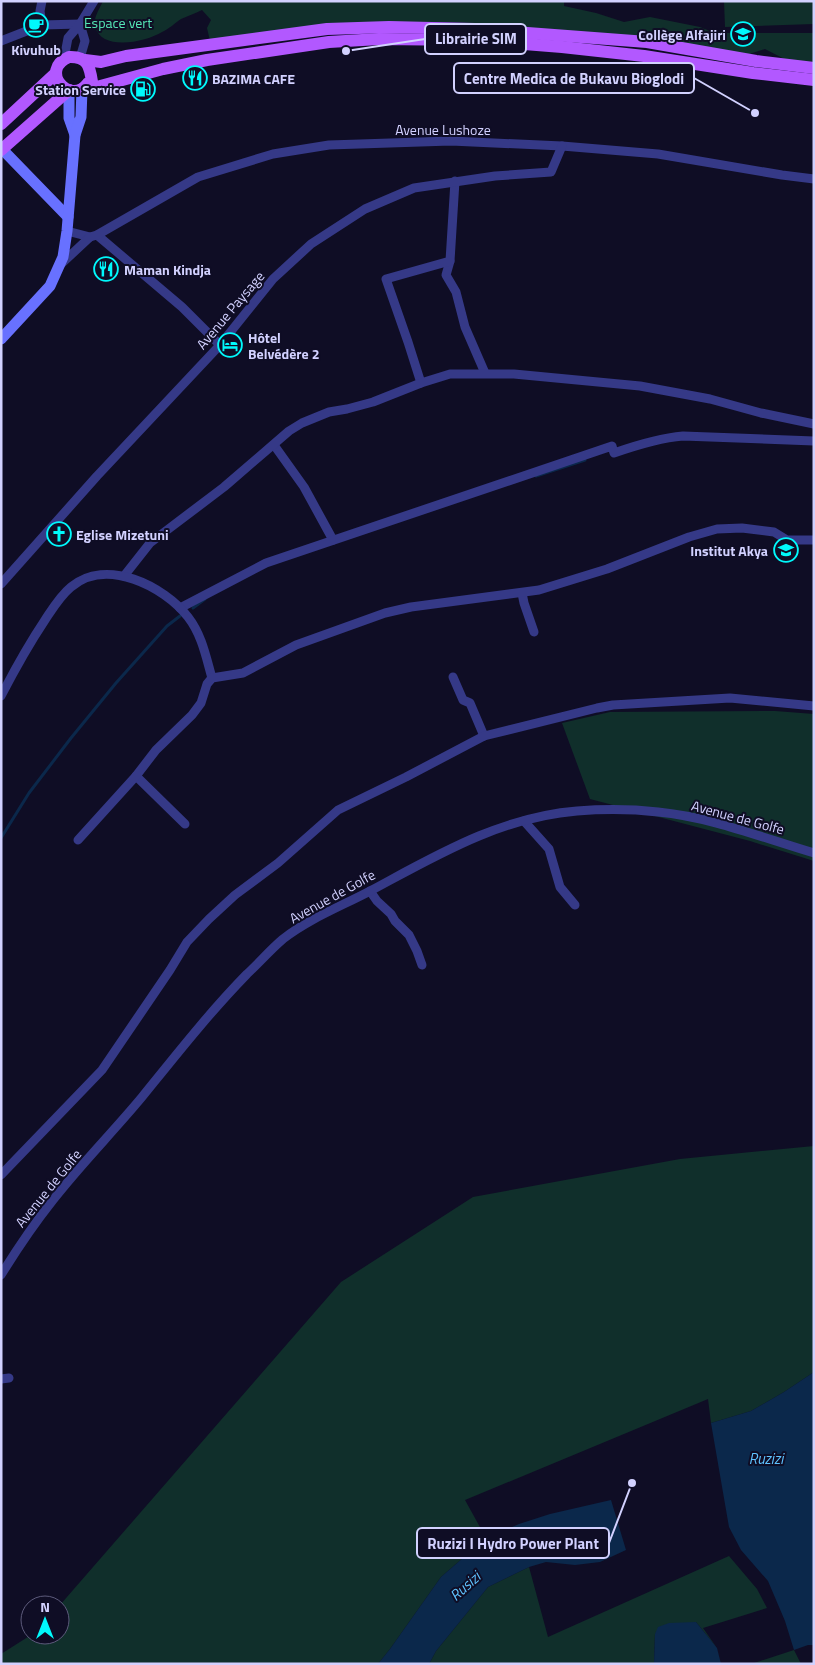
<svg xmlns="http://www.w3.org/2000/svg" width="815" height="1665" font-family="'Titillium Web',sans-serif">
  <rect width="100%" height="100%" fill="#0f0d25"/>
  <g fill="#102f2b">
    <path d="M103 1H564V6L596 13 624 22 650 17 700 27 715 33H814V67L798 66 765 49 737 58 698 52 389 27 211 45 207 28 211 20 202 10C196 13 188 16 181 19 175 23 169 29 162 32 146 42 101 52 95 26 93 18 100 8 103 1Z"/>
    <polygon points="724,1 814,1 814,24 725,27"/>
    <polygon points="775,711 814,714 814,861 750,841 590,799 562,723 610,712"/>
    <polygon points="814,1146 814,1372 784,1392 751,1411 711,1423 708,1399 465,1500 486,1538 441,1577 390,1649 378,1664 1,1664 1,1654 31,1635 60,1635 60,1605 341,1282 473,1197 680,1159"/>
    <polygon points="729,1556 757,1589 767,1608 703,1628 717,1648 722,1664 717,1648 696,1622 655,1634 654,1664 429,1664 436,1651 488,1587 529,1567 548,1637"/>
    <polygon points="794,1650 801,1664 751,1664"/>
  </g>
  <g fill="#0b284b">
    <polygon points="814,1372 814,1645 808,1645 794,1650 785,1621 768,1581 741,1550 729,1527 711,1423 751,1411 784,1392"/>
    <polygon points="611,1500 626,1550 600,1562 575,1565 546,1562 529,1567 488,1587 436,1651 429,1664 378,1664 390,1649 441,1577 486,1538 519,1524 550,1514"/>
    <polygon points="696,1622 717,1648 721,1664 654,1664 655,1634 658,1627 669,1623"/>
  </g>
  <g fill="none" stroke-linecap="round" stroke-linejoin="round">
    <g stroke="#0b284b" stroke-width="3">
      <polyline points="536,476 585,460"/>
      <polyline points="193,608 205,599"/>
      <polyline points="1,838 29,793 71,738 116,683 167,626 180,616"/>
    </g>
    <g stroke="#353987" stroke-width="9">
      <polyline points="80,24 85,41 80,58"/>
      <polyline points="42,25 40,11 42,1"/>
      <polyline points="1,41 42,25 80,24"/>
      <polyline points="64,59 68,38 80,24 94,1"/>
      <polyline points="67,231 90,237"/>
      <polyline points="97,235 182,307 220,345"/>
      <polyline points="450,261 446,275 456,292 465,327 485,373"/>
      <polyline points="60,265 90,237 97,235 198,177 273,154 329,145 451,141 562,146 658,154 782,175 814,179"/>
      <polyline points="421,383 408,342 386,279 450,261 455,181"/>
      <polyline points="274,445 304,487 333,540"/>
      <polyline points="124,576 150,543 224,487 289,431 302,423 329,412 347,409 373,402 421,383 450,374 514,374 640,386 710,399 761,413 814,424"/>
      <polyline points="1,584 97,476 220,345 273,279 311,244 365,209 414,188 495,176 551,172 562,146"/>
      <polyline points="522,593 524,603 534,632"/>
      <path d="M180 608 266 563 612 446 614 453C637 445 659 438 683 436L814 441"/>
      <polyline points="453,677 463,700 470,703 484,736"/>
      <path d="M1 696C15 669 29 644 45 620 53 608 60 596 71 587 106 557 164 586 188 617 202 635 206 657 212 678"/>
      <polyline points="136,776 185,824"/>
      <polyline points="524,821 549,849 560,887 575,905"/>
      <polyline points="78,840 136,776 156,750 192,715 201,703 207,684 212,678 243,673 296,645 385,613 411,607 539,590 607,569 689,537 717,529 742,528 774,532 787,540 814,540"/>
      <polyline points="370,891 377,901 391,914 395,921 409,935 417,951 422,965"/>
      <polyline points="1,1175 102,1070 170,970 187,942 209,919 235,895 278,863 338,810 406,777 484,736 597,708 613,705 730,698 814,706"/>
      <path d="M1 1275C17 1249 34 1224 53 1200 81 1164 113 1132 142 1097 176 1055 209 1013 247 974 259 963 270 950 283 939 310 918 342 906 372 890 437 855 501 817 577 811 603 809 631 809 658 812 711 817 763 838 814 853"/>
      <polyline points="1,1379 9,1378"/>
    </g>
    <g stroke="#6871ff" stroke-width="11">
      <polyline points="69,90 69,118 75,135"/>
      <polyline points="1,148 68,217"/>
      <polyline points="1,339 50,286 63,257 67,231 75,135 81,117 82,89"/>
    </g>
    <g stroke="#b258ff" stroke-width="12">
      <path d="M69 57C91 56 90 71 93 88L88 83C70 107 38 70 69 57Z"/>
      <polyline points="85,60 101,62 126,56 327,29 389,27 475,29 647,42 756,61 814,68"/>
      <polyline points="93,88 163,69 207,60 329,42 379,39 473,40 562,47 644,56 753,73 814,80"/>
      <polyline points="1,124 56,73"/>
      <polyline points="1,150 69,90"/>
    </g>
  </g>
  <defs>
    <g id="cafe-ring" transform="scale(1.25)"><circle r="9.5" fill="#0f0d25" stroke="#00f9fc" stroke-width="1.5"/><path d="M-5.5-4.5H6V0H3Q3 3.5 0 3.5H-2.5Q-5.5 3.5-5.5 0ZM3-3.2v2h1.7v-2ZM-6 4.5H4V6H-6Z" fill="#00f9fc"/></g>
    <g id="school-ring" transform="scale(1.25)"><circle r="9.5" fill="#0f0d25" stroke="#00f9fc" stroke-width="1.5"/><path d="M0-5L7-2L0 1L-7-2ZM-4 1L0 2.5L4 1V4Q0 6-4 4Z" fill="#00f9fc"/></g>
    <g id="restaurant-ring" transform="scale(1.25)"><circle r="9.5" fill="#0f0d25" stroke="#00f9fc" stroke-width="1.5"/><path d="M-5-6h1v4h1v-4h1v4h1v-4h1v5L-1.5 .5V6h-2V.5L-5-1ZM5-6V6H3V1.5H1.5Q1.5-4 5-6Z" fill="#00f9fc"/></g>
    <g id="fuel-ring" transform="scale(1.25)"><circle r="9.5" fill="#0f0d25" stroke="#00f9fc" stroke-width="1.5"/><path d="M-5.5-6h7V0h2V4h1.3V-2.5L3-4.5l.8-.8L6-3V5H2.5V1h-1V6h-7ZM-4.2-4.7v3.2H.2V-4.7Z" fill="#00f9fc"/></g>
    <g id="hotel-ring" transform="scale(1.25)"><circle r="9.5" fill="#0f0d25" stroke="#00f9fc" stroke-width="1.5"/><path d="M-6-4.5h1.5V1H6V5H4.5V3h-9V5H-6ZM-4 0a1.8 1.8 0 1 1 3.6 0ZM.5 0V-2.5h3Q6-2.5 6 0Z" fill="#00f9fc"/></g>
    <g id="church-ring" transform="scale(1.25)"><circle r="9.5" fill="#0f0d25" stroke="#00f9fc" stroke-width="1.5"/><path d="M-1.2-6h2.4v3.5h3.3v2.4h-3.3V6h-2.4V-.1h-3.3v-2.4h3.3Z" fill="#00f9fc"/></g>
  </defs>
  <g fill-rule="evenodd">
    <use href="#cafe-ring" x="36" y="25"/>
    <use href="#school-ring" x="743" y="34"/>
    <use href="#restaurant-ring" x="195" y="78"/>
    <use href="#fuel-ring" x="143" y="89"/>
    <use href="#restaurant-ring" x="106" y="269"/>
    <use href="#hotel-ring" x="230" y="345"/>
    <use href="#church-ring" x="59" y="534"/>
    <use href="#school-ring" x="786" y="550"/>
  </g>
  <g text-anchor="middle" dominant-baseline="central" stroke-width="4" stroke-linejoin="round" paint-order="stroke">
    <g font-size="14" fill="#55e7b6" stroke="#0f0d25">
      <text x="118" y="22">Espace vert</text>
    </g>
    <g font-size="14" font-weight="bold" fill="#d2d1ff" stroke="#0f0d25" text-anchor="start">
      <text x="726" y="34" text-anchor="end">Collège Alfajiri</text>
      <text x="36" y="49" text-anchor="middle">Kivuhub</text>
      <text x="212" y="78">BAZIMA CAFE</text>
      <text x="126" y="89" text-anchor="end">Station Service</text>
      <text x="124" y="269">Maman Kindja</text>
      <text x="248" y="337">Hôtel<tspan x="248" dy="16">Belvédère 2</tspan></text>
      <text x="76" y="534">Eglise Mizetuni</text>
      <text x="768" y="550" text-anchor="end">Institut Akya</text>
    </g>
    <g font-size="14" fill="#d2d1ff" stroke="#0f0d25">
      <text x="443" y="129">Avenue Lushoze</text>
      <text transform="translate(230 310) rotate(-50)">Avenue Paysage</text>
      <text transform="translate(738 817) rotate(15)">Avenue de Golfe</text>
      <text transform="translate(332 896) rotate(-29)">Avenue de Golfe</text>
      <text transform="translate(48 1188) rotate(-51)">Avenue de Golfe</text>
    </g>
    <g font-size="15" font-style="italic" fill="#5fc3ff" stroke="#0f0d25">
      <text x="766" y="1458">Ruzizi</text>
      <text transform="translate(465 1586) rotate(-42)">Rusizi</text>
    </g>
  </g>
  <path fill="none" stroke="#d2d1ff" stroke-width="2" d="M346 51L425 39M755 113L694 78M632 1483L609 1543"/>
  <g fill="#d2d1ff" stroke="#0f0d25" stroke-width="2">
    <circle cx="346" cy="51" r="5"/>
    <circle cx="755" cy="113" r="5"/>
    <circle cx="632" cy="1483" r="5"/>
  </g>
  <g fill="#0f0d25" stroke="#d2d1ff" stroke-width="2">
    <rect x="425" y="24" width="101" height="30" rx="5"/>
    <rect x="454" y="63" width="240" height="30" rx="5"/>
    <rect x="417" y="1528" width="192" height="30" rx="5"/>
  </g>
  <g font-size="15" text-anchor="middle" font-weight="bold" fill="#d2d1ff">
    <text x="476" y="44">Librairie SIM</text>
    <text x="574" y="84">Centre Medica de Bukavu Bioglodi</text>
    <text x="513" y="1549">Ruzizi I Hydro Power Plant</text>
  </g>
  <rect width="815" height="1665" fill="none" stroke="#d2d1ff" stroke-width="5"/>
  <g transform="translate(45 1620)"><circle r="24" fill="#0f0d25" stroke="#5d5b7c"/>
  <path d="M0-4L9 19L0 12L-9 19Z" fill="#00f9fc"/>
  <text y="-8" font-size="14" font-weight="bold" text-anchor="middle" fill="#d2d1ff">N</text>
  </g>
</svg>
